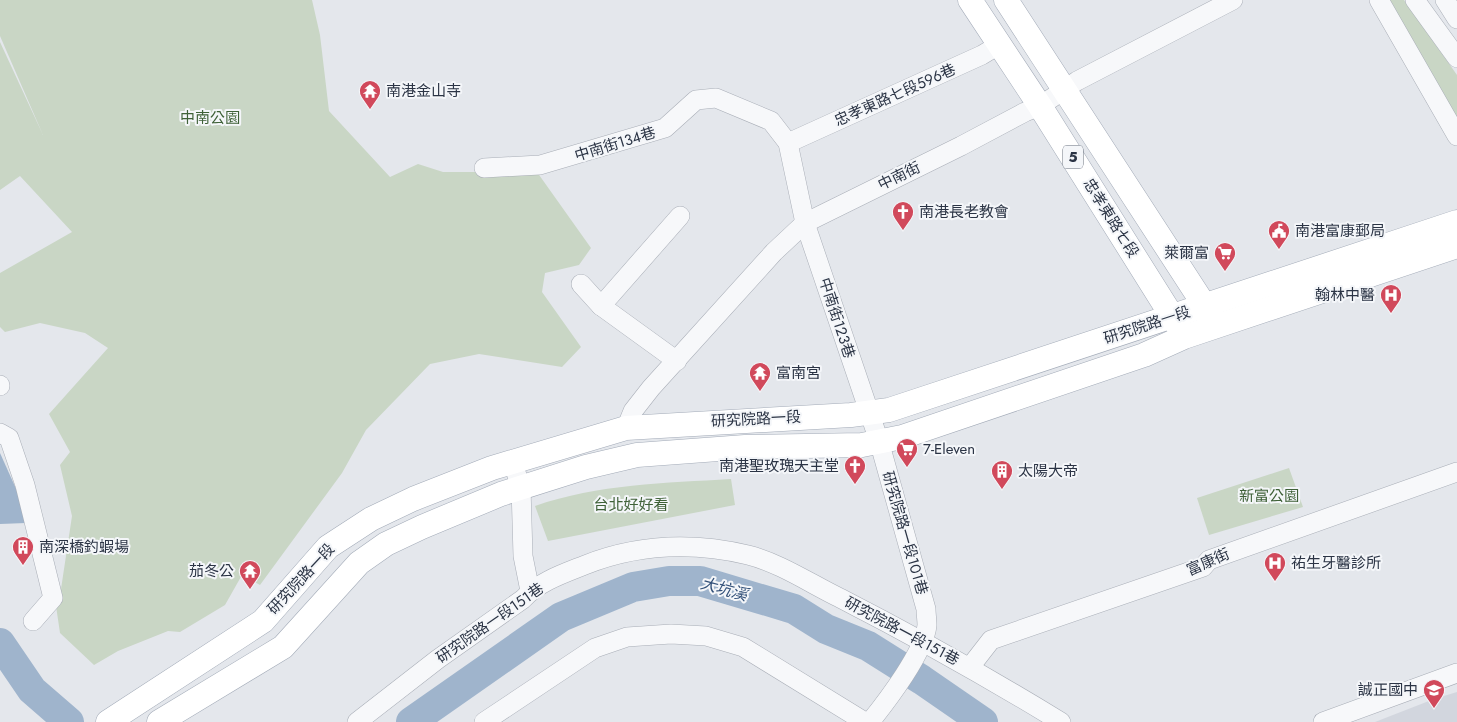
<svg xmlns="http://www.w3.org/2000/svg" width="1457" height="722" font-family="Jost,'Noto Sans TC',sans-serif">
  <rect width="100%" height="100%" fill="#e4e7ec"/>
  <polygon fill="#d2d6de" points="1457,692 1457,722 1375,722 1434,699"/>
  <g fill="#c9d6c5">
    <polygon points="0,0 312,0 320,35 329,111 390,177 418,164 443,172 537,172 591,248 579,265 545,273 542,292 581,347 562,367 479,354 430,364 366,430 342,473 260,585 242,575 225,605 180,632 168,631 118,651 94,665 60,633 56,606 61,589 72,516 60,465 70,452 49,414 108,348 85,333 40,323 5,332 0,327 0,273 72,232 20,176 0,190 0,42 43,135 0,36"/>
    <polygon points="1384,0 1404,0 1457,75 1457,128"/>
    <polygon points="1289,468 1303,507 1209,535 1197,498"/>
    <path d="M731 479 735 505 548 541 535 506C598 484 666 483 731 479Z"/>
  </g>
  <polygon fill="#9fb4cc" points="0,453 22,502 26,523 0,524"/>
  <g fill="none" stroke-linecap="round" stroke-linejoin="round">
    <g stroke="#9fb4cc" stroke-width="30">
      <polyline points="0,643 32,690 69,722"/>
      <polyline points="411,722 561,617 633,587 669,581 700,581 794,609 826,629 868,646 922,680 983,722"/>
    </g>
    <g stroke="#a9aeb7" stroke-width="20">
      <g id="minor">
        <polyline points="1379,0 1457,136"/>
        <polyline points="1415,0 1457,58"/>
        <polyline points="1445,0 1457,19"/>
        <polyline points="788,143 982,55 1000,44"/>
        <path d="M484 168 540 165 665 128 696 100 716 98 771 121 788 143 805 223 879 441 926 609C926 614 927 620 927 625 925 651 887 701 870 722"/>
        <polyline points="581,284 601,306 680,216"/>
        <polyline points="601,306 677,361"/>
        <polyline points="0,386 0,385"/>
        <polyline points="626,428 633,411 651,388 774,252 805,223 961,146 1025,112 1040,106 1077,81 1233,0"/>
        <polyline points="0,433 9,438 25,485 53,598 33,621"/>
        <polyline points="512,461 521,487 523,556 530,591"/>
        <polyline points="970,667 991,640 1203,567 1209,560 1457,472"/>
        <path d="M357 722 438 659 523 599C538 582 565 573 585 565 638 544 693 542 748 555 780 563 811 584 840 598 916 637 989 678 1061 722"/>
        <polyline points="484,722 595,648 627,637 671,634 706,636 743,647 865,722"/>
        <polyline points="1323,722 1457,673"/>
      </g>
    </g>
    <g stroke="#a3abb8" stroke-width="25">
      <g id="major">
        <polyline points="970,0 1040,106 1180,329"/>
        <polyline points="1006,0 1212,317"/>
        <polyline points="108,722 263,621 328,547 371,519 413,499 492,468 626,428 851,415 889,410 1457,222"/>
        <polyline points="159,722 283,647 359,563 386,544 422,527 501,494 586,467 637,455 745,447 862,445 902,437 1144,355 1184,337 1457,246"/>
      </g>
    </g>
    <use href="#minor" stroke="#f7f8fa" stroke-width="19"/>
    <use href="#major" stroke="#fff" stroke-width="24"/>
  </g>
  <defs>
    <g id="temple-pin" transform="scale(1.125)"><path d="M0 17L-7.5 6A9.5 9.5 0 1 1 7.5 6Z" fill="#d1495b" stroke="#f4f6f9"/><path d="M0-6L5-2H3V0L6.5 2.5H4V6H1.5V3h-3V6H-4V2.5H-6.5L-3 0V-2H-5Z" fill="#fff"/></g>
    <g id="church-pin" transform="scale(1.125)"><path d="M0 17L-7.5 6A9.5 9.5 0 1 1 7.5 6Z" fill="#d1495b" stroke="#f4f6f9"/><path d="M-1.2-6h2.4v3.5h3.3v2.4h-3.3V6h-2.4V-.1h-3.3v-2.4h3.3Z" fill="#fff"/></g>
    <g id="civic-pin" transform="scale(1.125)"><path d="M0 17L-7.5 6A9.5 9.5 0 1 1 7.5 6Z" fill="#d1495b" stroke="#f4f6f9"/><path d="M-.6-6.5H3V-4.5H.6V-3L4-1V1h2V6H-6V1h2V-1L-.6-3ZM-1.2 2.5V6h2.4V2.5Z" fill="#fff"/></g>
    <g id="supermarket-pin" transform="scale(1.125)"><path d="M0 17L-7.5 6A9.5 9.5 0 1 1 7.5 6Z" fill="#d1495b" stroke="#f4f6f9"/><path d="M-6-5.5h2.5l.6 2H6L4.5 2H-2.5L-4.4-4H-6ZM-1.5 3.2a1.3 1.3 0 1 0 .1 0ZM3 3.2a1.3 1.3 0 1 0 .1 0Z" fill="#fff"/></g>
    <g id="hospital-pin" transform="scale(1.125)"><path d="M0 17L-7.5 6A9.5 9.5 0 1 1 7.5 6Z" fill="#d1495b" stroke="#f4f6f9"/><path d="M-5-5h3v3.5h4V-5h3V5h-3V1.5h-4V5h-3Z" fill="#fff"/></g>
    <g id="building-pin" transform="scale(1.125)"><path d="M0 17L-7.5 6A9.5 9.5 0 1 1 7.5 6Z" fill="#d1495b" stroke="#f4f6f9"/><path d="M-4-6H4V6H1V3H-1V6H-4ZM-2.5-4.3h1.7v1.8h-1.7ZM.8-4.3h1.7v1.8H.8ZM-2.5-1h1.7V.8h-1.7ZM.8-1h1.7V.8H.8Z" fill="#fff"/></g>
    <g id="school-pin" transform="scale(1.125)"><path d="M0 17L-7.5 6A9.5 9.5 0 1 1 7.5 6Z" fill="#d1495b" stroke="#f4f6f9"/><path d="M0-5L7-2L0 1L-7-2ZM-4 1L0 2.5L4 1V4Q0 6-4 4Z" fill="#fff"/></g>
  </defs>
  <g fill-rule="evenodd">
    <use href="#temple-pin" x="370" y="91"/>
    <use href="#church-pin" x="903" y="212"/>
    <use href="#civic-pin" x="1279" y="231"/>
    <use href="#supermarket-pin" x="1225" y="253"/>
    <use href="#hospital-pin" x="1391" y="295"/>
    <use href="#temple-pin" x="760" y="373"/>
    <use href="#supermarket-pin" x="907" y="449"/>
    <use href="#church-pin" x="855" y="466"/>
    <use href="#building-pin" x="1002" y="471"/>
    <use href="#building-pin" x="23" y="547"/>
    <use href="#hospital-pin" x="1275" y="563"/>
    <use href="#temple-pin" x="250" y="571"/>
    <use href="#school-pin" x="1434" y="690"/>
  </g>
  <g text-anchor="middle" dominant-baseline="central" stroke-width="4" stroke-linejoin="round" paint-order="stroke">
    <rect fill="#f4f6f9" stroke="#676e7b" stroke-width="1" x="1063" y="145.5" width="20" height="23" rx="4"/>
    <g font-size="14" font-weight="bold" fill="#2b3445">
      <text x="1073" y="157">5</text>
    </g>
    <g font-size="15" fill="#2b3445" stroke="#f4f6f9" text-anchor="start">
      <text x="386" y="91">南港金山寺</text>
      <text x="919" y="212">南港長老教會</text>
      <text x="1295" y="231">南港富康郵局</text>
      <text x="1209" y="253" text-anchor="end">萊爾富</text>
      <text x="1375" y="295" text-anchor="end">翰林中醫</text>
      <text x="776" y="373">富南宮</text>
      <text x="923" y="449">7-Eleven</text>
      <text x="839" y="466" text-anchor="end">南港聖玫瑰天主堂</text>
      <text x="1018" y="471">太陽大帝</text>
      <text x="39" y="547">南深橋釣蝦場</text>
      <text x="1291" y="563">祐生牙醫診所</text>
      <text x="234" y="571" text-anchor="end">茄冬公</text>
      <text x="1418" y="690" text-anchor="end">誠正國中</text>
    </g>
    <g font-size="15" fill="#2b3445" stroke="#f4f6f9">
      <text transform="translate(895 95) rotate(-24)">忠孝東路七段596巷</text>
      <text transform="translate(615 144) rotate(-17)">中南街134巷</text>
      <text transform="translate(899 176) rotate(-26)">中南街</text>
      <text transform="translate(1111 218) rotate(58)">忠孝東路七段</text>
      <text transform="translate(837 318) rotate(72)">中南街123巷</text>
      <text transform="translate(1147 325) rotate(-18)">研究院路一段</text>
      <text transform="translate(756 419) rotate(-3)">研究院路一段</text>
      <text transform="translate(905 533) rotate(74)">研究院路一段101巷</text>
      <text transform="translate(1208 562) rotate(-24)">富康街</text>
      <text transform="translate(301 579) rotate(-47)">研究院路一段</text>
      <text transform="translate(490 623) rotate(-35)">研究院路一段151巷</text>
      <text transform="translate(902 631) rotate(28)">研究院路一段151巷</text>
    </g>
    <g font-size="15" fill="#3f6138" stroke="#f4f6f9">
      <text x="210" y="118">中南公園</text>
      <text x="1269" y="496">新富公園</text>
      <text x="631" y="505">台北好好看</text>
    </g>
    <g font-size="16" font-style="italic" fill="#34527a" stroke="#f4f6f9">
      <text transform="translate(724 589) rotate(15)">大坑溪</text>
    </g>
  </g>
</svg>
